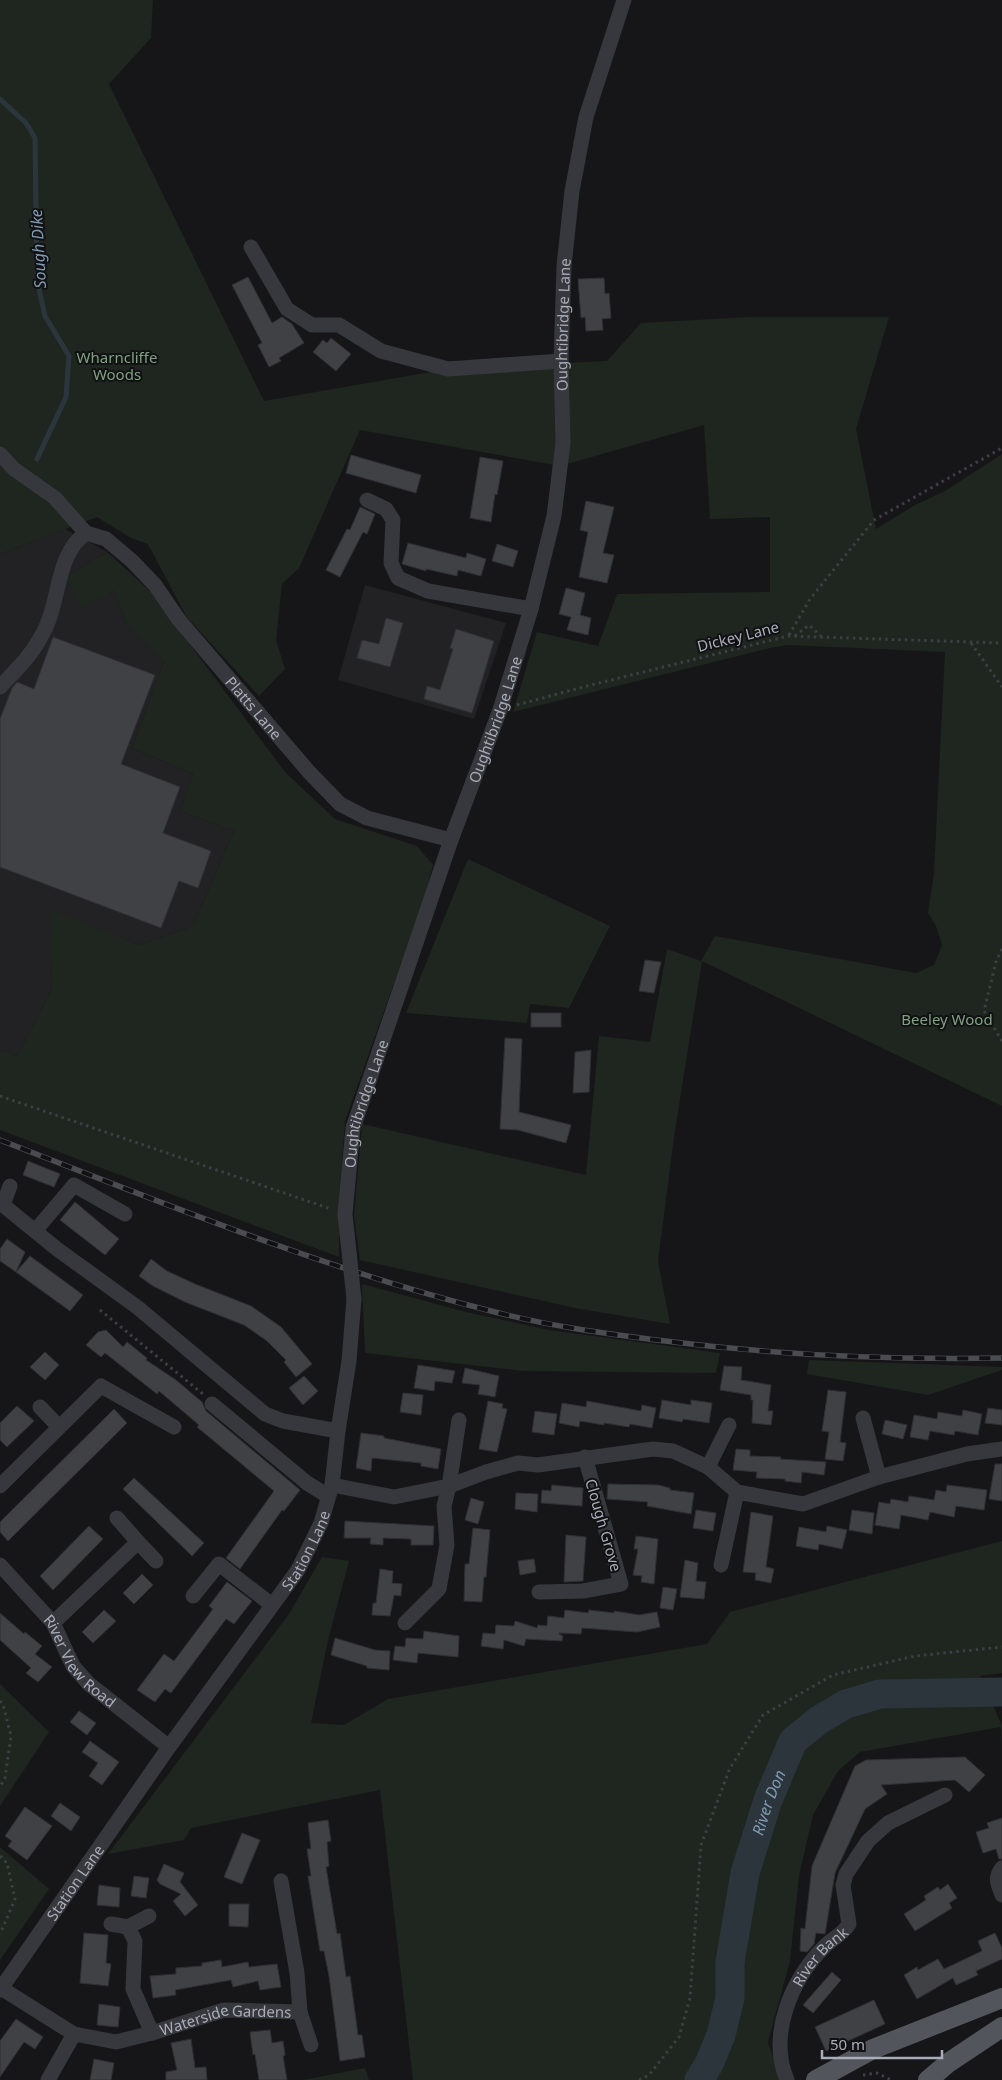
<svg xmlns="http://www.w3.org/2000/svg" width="1002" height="2080" font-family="'Noto Sans',sans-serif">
  <rect width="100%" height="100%" fill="#161618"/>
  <g fill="#222225">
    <polygon points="65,529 107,552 65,577 82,607 114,591 126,623 164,661 132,748 193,774 180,811 234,831 193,926 140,945 51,910 52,989 17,1056 0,1050 0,554"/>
    <polygon points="365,585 506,623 474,719 338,680"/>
  </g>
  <g fill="#1e261f">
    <polygon points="0,0 153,0 151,38 109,84 264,401 448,369 607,361 641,323 750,317 889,317 856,429 876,529 915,505 945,491 1002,454 1002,1106 702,961 674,1137 658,1261 670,1324 575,1308 360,1260 354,1216 362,1124 586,1175 599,1036 650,1042 667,949 701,961 715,936 916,973 934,965 942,945 936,926 928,913 934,873 945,652 788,645 770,648 513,712 537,632 598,646 617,594 770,592 770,517 710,519 704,425 560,466 360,430 299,568 282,584 276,640 285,669 259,696 186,616 148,544 131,538 97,517 0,554"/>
    <polygon points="107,552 150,591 285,772 335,819 417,846 433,865 425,896 345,1121 339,1199 339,1257 0,1130 0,1050 17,1056 52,989 50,909 140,945 193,926 234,831 180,811 193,774 132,748 164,661 126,623 114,591 82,608 65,577"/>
    <polygon points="468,859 610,926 569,1008 530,1004 527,1023 406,1013"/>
    <polygon points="362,1284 466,1312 549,1330 720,1353 716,1373 523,1371 365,1353"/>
    <polygon points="809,1360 1002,1367 1002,1370 928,1395 807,1374"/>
    <polygon points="1002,1541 1002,1673 980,1676 1002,1726 1002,1747 1001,1727 860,1752 838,1771 813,1815 799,1876 790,1961 768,2042 781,2080 413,2080 380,1790 191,1828 184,1840 108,1854 289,1614 322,1557 349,1561 328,1640 311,1723 344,1725 388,1699 707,1644 730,1612"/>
    <polygon points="0,1684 49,1732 0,1806"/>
    <polygon points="0,1847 49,1889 0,1960"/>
    <polygon points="365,2068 369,2080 303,2080"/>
  </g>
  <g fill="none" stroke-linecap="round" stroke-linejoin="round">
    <polyline stroke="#2c353c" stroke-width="5" points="0,99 26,123 35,138 37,280 45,316 69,356 66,397 37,459"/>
    <path stroke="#2c353c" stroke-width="29" id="s1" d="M699 2080 709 2064 721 2035 730 1998V1962L745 1873 768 1800 793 1741 819 1720 846 1704 880 1694 1002 1692"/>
  </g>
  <g fill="#404145" stroke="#303034">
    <polygon points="248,277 272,323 282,317 292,324 304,343 279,358 281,361 269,367 258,345 262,343 232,285"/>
    <polygon points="604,278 605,294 609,293 611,318 602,319 603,330 586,331 585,317 581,318 578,279"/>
    <polygon points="331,338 351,354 336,371 313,352 323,340 327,343"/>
    <polygon points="351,455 421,475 416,493 346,473"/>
    <polygon points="480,457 503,461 497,495 495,494 491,522 470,518"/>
    <polygon points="586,501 614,507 603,553 614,555 607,583 579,577 588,532 580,530"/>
    <polygon points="360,507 375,514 367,534 363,532 340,577 326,570 347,529 350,530"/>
    <polygon points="408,543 466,558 467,553 486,559 481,576 458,570 457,576 426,569 426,571 402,564"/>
    <polygon points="497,544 518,551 513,567 492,561"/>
    <polygon points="566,588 585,593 580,615 591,618 588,635 567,630 571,617 559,614"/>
    <polygon points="386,618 403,623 390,667 357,658 362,640 379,644"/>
    <polygon points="456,629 494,641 472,713 424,699 427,686 440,690 453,649 450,648"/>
    <polygon points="53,637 155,675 121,764 180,787 163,833 211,851 198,888 179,881 161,928 0,867 0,719 12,688 17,682 34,689"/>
    <polygon points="645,960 661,962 654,993 639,991"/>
    <rect x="531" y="1013" width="30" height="14"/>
    <polygon points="505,1038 522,1039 519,1112 571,1125 566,1143 518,1130 500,1129"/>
    <polygon points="591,1050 589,1092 573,1093 575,1052"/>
    <polygon points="28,1161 60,1174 54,1187 23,1175"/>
    <polygon points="75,1202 119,1239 105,1255 60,1220"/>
    <polygon points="7,1239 25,1252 16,1272 0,1261 0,1249"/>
    <polygon points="30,1256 83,1295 70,1311 16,1272"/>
    <polygon points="151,1259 167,1271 195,1284 251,1306 281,1327 312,1364 296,1377 284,1362 286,1360 267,1341 244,1325 185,1302 153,1286 139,1276"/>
    <polygon points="106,1330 123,1347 127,1342 147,1358 146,1360 176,1380 202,1402 206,1411 300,1490 284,1511 282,1510 240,1569 226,1558 274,1491 197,1427 199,1425 159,1391 157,1394 105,1353 101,1357 86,1345 98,1332"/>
    <polygon points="45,1352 59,1365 45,1380 30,1367"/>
    <polygon points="418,1365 455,1371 452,1383 435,1381 434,1391 414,1388"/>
    <polygon points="724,1366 742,1367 741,1380 771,1385 768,1411 773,1411 771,1425 752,1423 753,1400 751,1400 751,1395 720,1390"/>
    <polygon points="465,1368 499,1376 495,1397 478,1394 480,1385 462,1383"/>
    <polygon points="304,1376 318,1391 303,1405 289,1388"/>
    <polygon points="828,1390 846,1392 840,1442 846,1443 843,1461 825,1459 829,1432 822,1431"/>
    <polygon points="403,1393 423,1395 421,1415 400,1412"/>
    <polygon points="662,1400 691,1405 691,1400 712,1403 709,1423 683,1419 682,1422 659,1418"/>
    <polygon points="488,1401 503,1404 502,1408 507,1409 497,1452 479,1449"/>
    <polygon points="587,1401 641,1411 642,1405 656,1408 652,1428 630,1424 629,1427 604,1423 604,1425 580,1421 579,1427 559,1423 562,1403 586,1407"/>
    <polygon points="17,1406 34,1421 7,1447 0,1440 0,1423"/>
    <polygon points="988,1408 1002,1410 1002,1425 985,1423"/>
    <polygon points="114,1409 127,1423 8,1541 0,1532 0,1522"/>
    <polygon points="963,1410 982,1414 978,1435 955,1431 954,1435 930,1431 928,1440 910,1437 914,1415 937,1419 938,1412 962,1416"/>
    <polygon points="535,1411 557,1414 554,1435 532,1432"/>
    <polygon points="885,1420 907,1425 903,1439 882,1434"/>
    <polygon points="361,1433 384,1436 384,1438 441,1449 438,1469 421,1466 421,1463 372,1458 371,1471 356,1468"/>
    <polygon points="736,1449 750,1450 750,1456 781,1457 780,1459 826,1462 824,1475 802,1472 801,1483 785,1481 785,1479 756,1478 757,1472 733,1470"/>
    <polygon points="995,1464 1002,1464 1002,1501 989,1499"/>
    <polygon points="134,1478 204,1543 192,1556 123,1489"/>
    <polygon points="608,1484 658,1485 670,1488 670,1490 694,1493 691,1514 647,1506 648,1502 607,1499"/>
    <polygon points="552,1485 583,1488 582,1506 541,1503 542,1490 551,1491"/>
    <polygon points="947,1485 987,1490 984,1510 956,1506 954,1517 930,1512 928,1520 901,1515 899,1529 875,1525 879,1502 890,1504 891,1499 908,1502 909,1496 934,1500 936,1490 946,1492"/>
    <polygon points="516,1493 538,1494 537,1512 515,1509"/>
    <polygon points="471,1498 484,1502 478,1524 465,1520"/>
    <polygon points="696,1510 716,1513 713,1531 693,1528"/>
    <polygon points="852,1510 874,1513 872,1534 849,1530"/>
    <polygon points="751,1512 773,1516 766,1567 774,1569 771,1583 755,1580 756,1573 743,1572"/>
    <polygon points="345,1521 434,1526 433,1545 411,1545 411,1539 383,1538 383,1545 370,1544 371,1538 344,1538"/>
    <polygon points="89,1526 103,1539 53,1590 40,1576"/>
    <polygon points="827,1526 847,1530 842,1549 819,1544 818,1550 796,1546 799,1527 826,1532"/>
    <polygon points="473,1528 490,1530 486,1577 484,1577 482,1602 464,1601 465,1564 469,1564"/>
    <polygon points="566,1535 586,1537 583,1581 564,1582"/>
    <polygon points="636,1536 658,1539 654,1584 641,1582 642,1576 633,1575 638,1549 634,1549"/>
    <polygon points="534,1559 536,1572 520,1575 518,1561"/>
    <polygon points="685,1560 698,1563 696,1581 706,1582 704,1599 680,1597"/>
    <polygon points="380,1569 393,1571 392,1583 402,1584 401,1596 394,1595 390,1616 372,1615 373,1603 376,1603"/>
    <polygon points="142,1574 153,1585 134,1604 123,1593"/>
    <polygon points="227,1582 252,1601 234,1624 226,1619 171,1693 165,1689 155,1702 137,1690 164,1654 174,1661 213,1609 209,1606"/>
    <polygon points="663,1587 677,1589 673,1610 660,1608"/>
    <polygon points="104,1610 116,1621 93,1643 82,1632"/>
    <polygon points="565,1610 588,1613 589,1610 614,1613 614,1611 639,1615 657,1612 660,1627 637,1632 582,1628 581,1634 559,1633 559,1634 563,1636 562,1641 526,1639 524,1646 504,1640 503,1649 481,1646 483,1633 495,1634 496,1625 514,1626 515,1621 537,1628 538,1625 547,1626 548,1616 564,1618"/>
    <polygon points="0,1613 24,1634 25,1632 42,1646 35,1654 52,1667 38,1682 26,1673 31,1668 0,1640"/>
    <polygon points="424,1631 459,1636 458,1657 418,1653 417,1663 393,1660 395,1646 405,1647 406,1638 423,1639"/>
    <polygon points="335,1638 375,1650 390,1651 389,1670 367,1668 367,1666 331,1655"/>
    <polygon points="79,1711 96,1723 87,1735 70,1722"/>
    <polygon points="90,1741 119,1762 102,1785 89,1776 98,1763 82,1752"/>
    <polygon points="965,1757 985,1775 969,1792 955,1780 881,1785 887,1794 865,1809 835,1873 825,1934 816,1933 814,1944 807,1952 800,1951 801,1928 805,1929 812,1866 855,1766 866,1760"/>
    <polygon points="60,1803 80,1817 71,1831 51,1816"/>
    <polygon points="25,1807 52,1826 27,1860 8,1846 12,1841 5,1836"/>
    <polygon points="1002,1818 1002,1859 999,1859 996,1849 983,1853 976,1832 989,1828 987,1823"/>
    <polygon points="328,1820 331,1841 327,1842 329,1866 326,1867 337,1934 340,1933 346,1977 350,1976 358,2035 362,2035 365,2057 340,2061 329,1976 324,1951 320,1951 308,1876 311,1876 307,1849 311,1849 308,1823"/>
    <polygon points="242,1833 260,1840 242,1884 224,1877"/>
    <polygon points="164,1864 184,1873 180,1882 198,1905 185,1916 173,1901 181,1894 160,1884 157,1880"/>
    <polygon points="134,1876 149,1878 146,1898 131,1896"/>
    <polygon points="948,1884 957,1898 949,1903 952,1908 915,1931 904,1914 926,1900 924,1896 938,1887 940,1890"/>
    <polygon points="99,1885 120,1888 119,1907 97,1905"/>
    <polygon points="229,1904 249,1904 248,1927 229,1926"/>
    <polygon points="84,1933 108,1935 106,1963 111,1964 108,1986 80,1983"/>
    <polygon points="995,1933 1002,1948 1002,1959 976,1971 978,1975 956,1985 953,1978 917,1999 904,1975 917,1967 918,1970 938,1959 944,1969 982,1951 978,1941"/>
    <polygon points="221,1960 222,1967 248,1962 249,1967 277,1964 281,1987 260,1990 258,1981 233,1987 231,1980 175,1990 176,1995 153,1998 150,1976 176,1974 176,1968 202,1966 202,1963"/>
    <polygon points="832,1972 841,1980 813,2013 803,2005"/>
    <polygon points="874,2000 885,2024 826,2051 815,2027"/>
    <polygon points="99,2004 120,2007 118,2027 97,2025"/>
    <polygon points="16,2019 43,2037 35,2049 24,2042 0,2077 0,2041"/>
    <polygon points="270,2030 272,2043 283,2041 285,2055 283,2056 287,2080 259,2080 255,2054 253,2055 250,2032"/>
    <polygon points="191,2039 195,2068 206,2067 207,2080 166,2080 166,2072 177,2070 171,2043"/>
    <polygon points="94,2059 114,2063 111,2080 90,2080"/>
  </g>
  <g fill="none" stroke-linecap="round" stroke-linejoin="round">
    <g stroke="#3d3f44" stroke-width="3" stroke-dasharray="2.5 4" stroke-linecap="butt">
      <polyline points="789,635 810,599 874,520 1002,448"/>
      <polyline points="795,636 809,625 821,636"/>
      <polyline points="971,643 1002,687"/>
      <polyline points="517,705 583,687 788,636 1002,643"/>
      <polyline points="1002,949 996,962 984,1011 1002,1041"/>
      <polyline points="0,1096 331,1209"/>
      <polyline points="100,1310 203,1394"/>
      <polyline points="0,1701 3,1704 11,1736 5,1778 0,1787"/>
      <polyline points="0,1856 7,1863 15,1899 0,1934"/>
      <polyline points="863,2075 877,2073 891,2080"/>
      <polyline points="639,2080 649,2075 679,2037 690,1998 701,1845 730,1768 763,1715 833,1675 915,1656 1002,1647"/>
    </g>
    <g stroke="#37383d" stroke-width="15">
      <polyline points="251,247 287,309 312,325 339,325 381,351 448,369 561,361"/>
      <polyline points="0,454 14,469 55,498 86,533"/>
      <polyline points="367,500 386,509 393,520 391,563 398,578 428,591 531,609"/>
      <path id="s2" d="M86 533 106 539 132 561 155 585 179 620 309 772 340 804 367 818 451 840"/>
      <path d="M0 687C20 666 34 653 46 627 60 597 57 553 86 533"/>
      <polyline points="0,1204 3,1205 57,1249 137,1307 265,1414 283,1421 338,1431"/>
      <polyline points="3,1205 10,1186"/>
      <polyline points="35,1231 74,1185 125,1214"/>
      <path id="s3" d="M347 1233 345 1214 353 1128 451 840 500 710 531 609 554 516 563 443 561 361 564 266 572 191 586 117 624 0"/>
      <polyline points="212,1404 307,1483 328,1496"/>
      <polyline points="40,1407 59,1427"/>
      <polyline points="863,1418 879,1477"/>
      <polyline points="708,1467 729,1425"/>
      <polyline points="332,1485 394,1497 449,1486 486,1472 518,1463 538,1465 653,1449 673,1451 708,1467 737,1492 803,1504 879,1477 967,1454 1002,1449"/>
      <polyline points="0,1486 101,1386 174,1427"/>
      <polyline points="117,1518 138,1542"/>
      <path id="s4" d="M0 1565 53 1623 73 1666 89 1684 169 1747"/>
      <polyline points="721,1565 737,1492"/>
      <polyline points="539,1592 583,1591 621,1584 585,1457"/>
      <polyline points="193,1596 219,1564 272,1605"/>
      <polyline points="53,1623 138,1542 156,1561"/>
      <polyline points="405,1623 439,1589 447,1545 444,1506 449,1486 459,1420"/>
      <path d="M1002 1868C994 1878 998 1884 1002 1895"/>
      <polyline points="111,1924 128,1927 135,1941 133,1989 152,2033"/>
      <polyline points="128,1927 149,1916"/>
      <path id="s5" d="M1 1988 74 2034 116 2042 152 2033 224 2010 300 2012 297 1973 281 1881"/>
      <path id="s6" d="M0 1990 169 1747 298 1570 321 1523 332 1485 338 1431 349 1361 354 1299"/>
      <polyline points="300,2012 311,2045"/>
      <polyline points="48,2080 74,2034"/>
      <path id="s7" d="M787 2080C768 2035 791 1980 824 1947 832 1939 843 1934 849 1924L843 1885 846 1874 868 1841 888 1823 945 1795"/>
    </g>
    <g stroke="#53555c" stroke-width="20">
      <polyline points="816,2080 873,2049 1002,1998"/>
      <polyline points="928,2080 948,2063 1002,2027"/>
    </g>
    <g stroke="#4a4c52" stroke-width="5.5">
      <path id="rail" d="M0 1140C161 1202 323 1269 491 1311 548 1326 607 1334 665 1341 777 1355 889 1360 1002 1358"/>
    </g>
    <use href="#rail" stroke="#111113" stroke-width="4" stroke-dasharray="11" stroke-linecap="butt"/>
    <polyline stroke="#37383d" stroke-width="15" points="347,1233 354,1299"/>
  </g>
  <g text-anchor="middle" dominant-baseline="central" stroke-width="4" stroke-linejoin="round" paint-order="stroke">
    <g font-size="15" fill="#a8adb8" stroke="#111113">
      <text stroke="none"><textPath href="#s3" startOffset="942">Oughtibridge Lane</textPath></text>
      <text transform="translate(738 636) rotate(-14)">Dickey Lane</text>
      <text stroke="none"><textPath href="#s2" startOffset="246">Platts Lane</textPath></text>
      <text stroke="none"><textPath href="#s3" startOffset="538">Oughtibridge Lane</textPath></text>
      <text stroke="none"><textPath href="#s3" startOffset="132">Oughtibridge Lane</textPath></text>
      <text transform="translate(604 1525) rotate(74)">Clough Grove</text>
      <text stroke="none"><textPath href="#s6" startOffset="536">Station Lane</textPath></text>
      <text stroke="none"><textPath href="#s4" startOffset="126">River View Road</textPath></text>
      <text stroke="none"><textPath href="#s6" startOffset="131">Station Lane</textPath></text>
      <text stroke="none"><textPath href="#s7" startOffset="136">River Bank</textPath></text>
      <text stroke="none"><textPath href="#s5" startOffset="242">Waterside Gardens</textPath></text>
    </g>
    <g font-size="15" fill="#7fa381" stroke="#111113">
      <text x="117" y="357">Wharncliffe<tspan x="117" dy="17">Woods</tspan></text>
      <text x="947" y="1019">Beeley Wood</text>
    </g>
    <g font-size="16" font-style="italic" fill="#7f9bb3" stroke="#111113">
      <text transform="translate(38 249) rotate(-93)">Sough Dike</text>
      <text stroke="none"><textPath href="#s1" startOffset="289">River Don</textPath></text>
    </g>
  </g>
  <path d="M822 2050v8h120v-8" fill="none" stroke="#a8adb8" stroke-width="2.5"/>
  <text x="830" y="2050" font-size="15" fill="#a8adb8" stroke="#111113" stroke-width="4" paint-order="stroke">50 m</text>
</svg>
